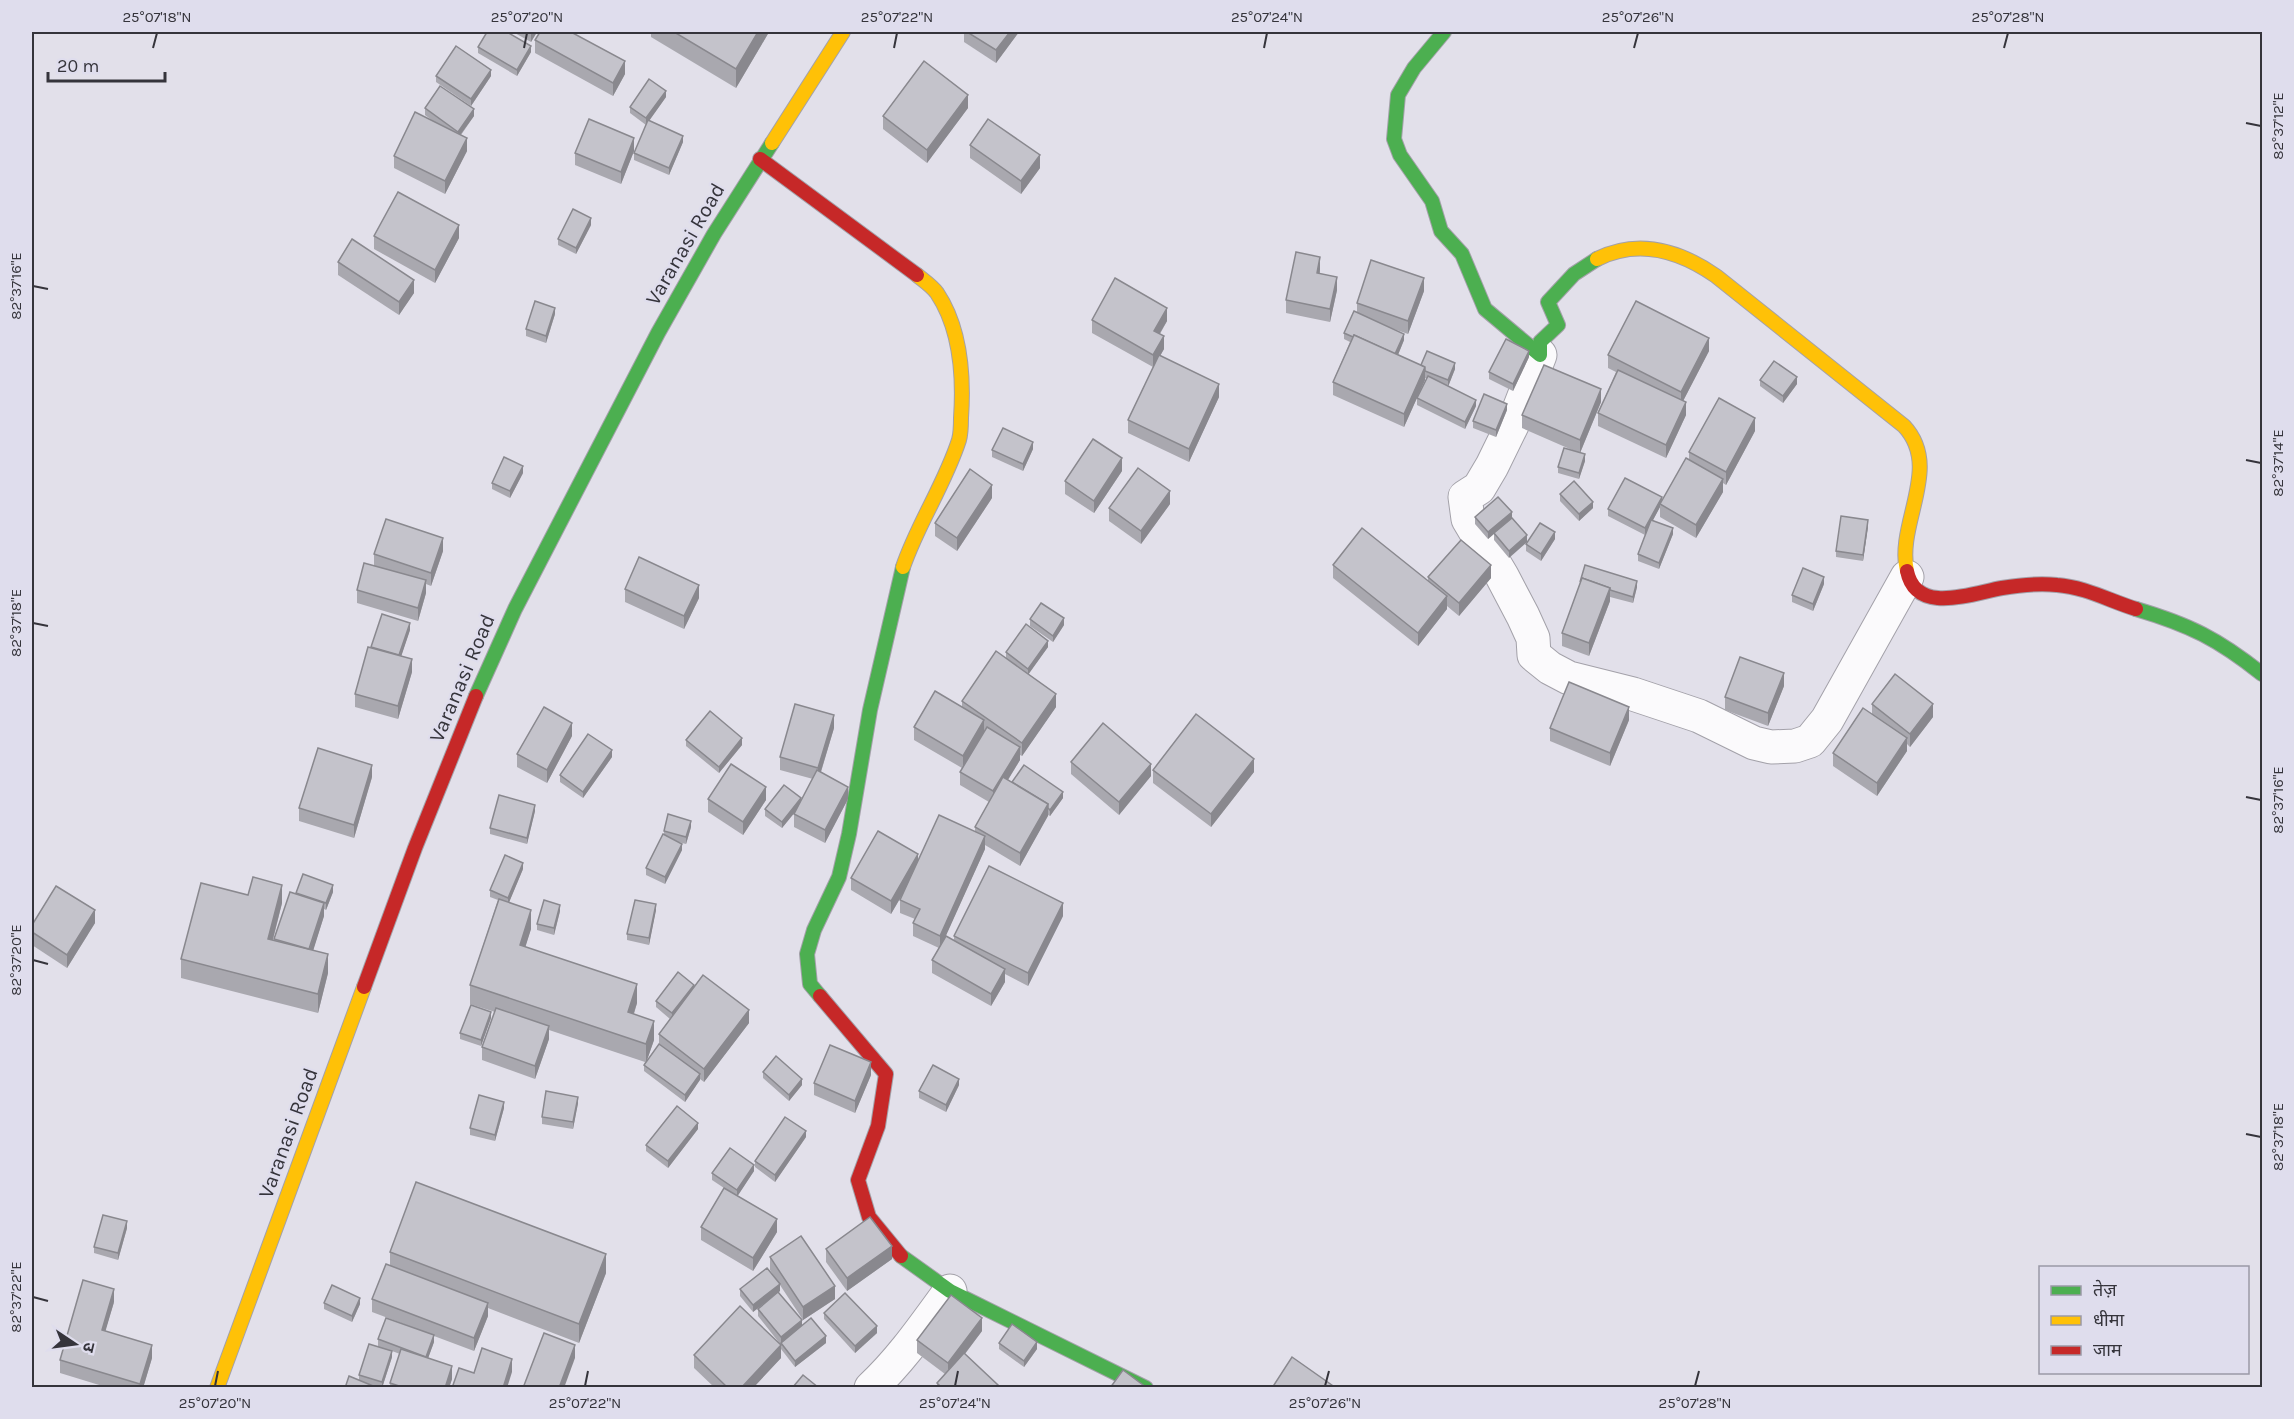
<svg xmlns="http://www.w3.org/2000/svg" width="2294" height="1419" font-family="Karla,'Noto Sans Devanagari',sans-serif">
  <rect width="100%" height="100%" fill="#e2e0ea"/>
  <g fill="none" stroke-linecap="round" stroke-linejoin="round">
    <g stroke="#a3a1a9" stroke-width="35">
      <g id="street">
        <polyline points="1540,355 1516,417 1492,466 1479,488 1465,497 1468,519 1502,576 1523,616 1533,638 1534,655 1550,668 1569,678 1633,694 1699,716 1754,743 1771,747 1795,746 1810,741 1827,720 1907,577"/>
        <path d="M871 1388C902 1359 925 1325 950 1291"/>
      </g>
    </g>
    <g stroke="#a3a1a9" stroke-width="16">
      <g id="fast">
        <polyline points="1444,32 1414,68 1398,95 1394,139 1400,155 1432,201 1441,231 1462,254 1485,309 1540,355 1540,342 1558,325 1548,302 1574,274 1597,259"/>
        <path d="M2136 609C2190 625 2218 639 2262 674"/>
        <polyline points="476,696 515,609 658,333 714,234 772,143"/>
        <polyline points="820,996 810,984 807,954 814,930 839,877 849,834 870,710 903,567"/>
        <polyline points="901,1256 950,1291 1146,1388"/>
      </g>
    </g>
    <g stroke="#a3a1a9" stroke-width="16">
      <g id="slow">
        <polyline points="772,143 843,32"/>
        <path d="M1597 259C1639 238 1680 251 1716 276L1904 426C1943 468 1896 523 1907 571"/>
        <path d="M903 567C918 523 945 484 959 440 961 433 961 425 961 418 964 375 961 329 937 293 932 286 923 280 917 275"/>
        <polyline points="217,1388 364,987"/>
      </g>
    </g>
    <g stroke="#a3a1a9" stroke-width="16">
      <g id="jam">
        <polyline points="760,159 917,275"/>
        <path d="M1907 571C1916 616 1973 593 2002 588 2020 585 2039 583 2057 585 2085 587 2110 601 2136 609"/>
        <polyline points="364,987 415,848 476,696"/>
        <polyline points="820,996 886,1074 878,1126 858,1180 869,1217 901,1256"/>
      </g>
    </g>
    <use href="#street" stroke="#fbfafc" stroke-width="33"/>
    <use href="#fast" stroke="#4caf50" stroke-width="14"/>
    <use href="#slow" stroke="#ffc107" stroke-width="14"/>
    <use href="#jam" stroke="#c62828" stroke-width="14"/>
  </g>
  <g fill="#a9a8af">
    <polygon points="513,32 537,32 531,42"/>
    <polygon points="651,32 769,32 736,88 651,37"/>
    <polygon points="964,32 1019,32 996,63 964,42"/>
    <polygon points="535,40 625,74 613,96 535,53"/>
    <polygon points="478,47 531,52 517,76 478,53"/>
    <polygon points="436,76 491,76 471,106 436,82"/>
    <polygon points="666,97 649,121 683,142 669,175 634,160 634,153 646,125 630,113 630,107"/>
    <polygon points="425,108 474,116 461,135 467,151 445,194 394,168 394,156 433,121 425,115"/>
    <polygon points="968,108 927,163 883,129 883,116"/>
    <polygon points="970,145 1040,168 1021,194 970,158"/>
    <polygon points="634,151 621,184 575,165 575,153"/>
    <polygon points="591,225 576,254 558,245 558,239"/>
    <polygon points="374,236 459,238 435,283 374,249"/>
    <polygon points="338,262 414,293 399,315 338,275"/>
    <polygon points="1320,270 1320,273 1337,290 1330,322 1286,313 1286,300"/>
    <polygon points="1424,291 1408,334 1388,327 1404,340 1398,355 1421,365 1455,369 1448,386 1476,406 1465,429 1417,405 1417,398 1427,379 1425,378 1425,380 1404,427 1333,395 1333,382 1350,342 1344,339 1344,333 1357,312 1357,303"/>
    <polygon points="555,314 546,343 526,336 526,329"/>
    <polygon points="1092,320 1167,321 1160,334 1164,349 1160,356 1219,397 1189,462 1128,433 1128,420 1153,367 1092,333"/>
    <polygon points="1709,351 1683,401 1686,415 1666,458 1598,426 1598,413 1616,372 1608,368 1608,355"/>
    <polygon points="1529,357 1513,391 1489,379 1489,372"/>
    <polygon points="1760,380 1797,384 1783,403 1760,386"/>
    <polygon points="1601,402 1580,453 1585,461 1579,479 1558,473 1558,467 1579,453 1522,428 1522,415"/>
    <polygon points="1507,410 1496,437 1473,428 1473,421"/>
    <polygon points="1755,431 1726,485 1723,483 1723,492 1696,538 1660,517 1660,507 1653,520 1673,534 1659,569 1638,561 1638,554 1645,535 1608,516 1608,509 1662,501 1689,459 1689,452"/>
    <polygon points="1033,449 1023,471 992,457 992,450"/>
    <polygon points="1122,471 1094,513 1065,494 1065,481"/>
    <polygon points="523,473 510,498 492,489 492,483"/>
    <polygon points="1560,494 1593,508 1579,521 1560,501"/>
    <polygon points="992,498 957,551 935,536 935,523"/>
    <polygon points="1170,504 1141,544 1109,521 1109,508"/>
    <polygon points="1475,517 1512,518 1509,558 1494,540 1494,534 1488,539 1475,524"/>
    <polygon points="1868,527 1863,561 1836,557 1836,551"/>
    <polygon points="1555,539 1541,561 1526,551 1526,544"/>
    <polygon points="443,551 431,586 426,584 426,593 418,621 357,603 357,590 374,565 374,554"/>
    <polygon points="1333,565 1428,582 1428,577 1491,578 1459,616 1447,606 1447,609 1418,646 1333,578"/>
    <polygon points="1580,584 1637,587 1633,603 1610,597 1610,601 1589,656 1562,646 1562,633"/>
    <polygon points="1824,584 1813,611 1792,602 1792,595"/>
    <polygon points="625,589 699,598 684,629 625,602"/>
    <polygon points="1030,619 1064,625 1053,642 1030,626"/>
    <polygon points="410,630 401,656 412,672 398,719 355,707 355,694 371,647"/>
    <polygon points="1048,647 1028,674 1056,707 1022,756 1020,755 1020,760 1008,780 1012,782 1063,798 1050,816 1048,815 1020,866 985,845 985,849 945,937 954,940 954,936 1063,916 1028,986 1005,974 1005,982 991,1006 932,973 932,960 939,948 913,936 913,923 915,919 900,913 900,900 904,892 891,914 851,890 851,878 918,861 975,832 975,827 989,802 960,785 960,772 962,768 914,740 914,727 962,707 962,701 1006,658 1006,652"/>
    <polygon points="1784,686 1768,726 1725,710 1725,697"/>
    <polygon points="1872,704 1933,717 1910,747 1907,744 1907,751 1877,796 1833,766 1833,753 1872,714"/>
    <polygon points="1629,720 1610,766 1550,741 1550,728"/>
    <polygon points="834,728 821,772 848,799 825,843 794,827 794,814 795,811 782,828 765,816 765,809 801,802 813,779 780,770 780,757"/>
    <polygon points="572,736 547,783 517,767 517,754"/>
    <polygon points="686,740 742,745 719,773 686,746"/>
    <polygon points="612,757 583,798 560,782 560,775"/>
    <polygon points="1071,762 1151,776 1119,815 1071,774"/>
    <polygon points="1153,770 1254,772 1211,827 1153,783"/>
    <polygon points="372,777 354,838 299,821 299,808"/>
    <polygon points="708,799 766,800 743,835 708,812"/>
    <polygon points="535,811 527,844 490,834 490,828"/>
    <polygon points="691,827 686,844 678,842 682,850 665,884 646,875 646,868 664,834 664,831"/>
    <polygon points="523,869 509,902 531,929 525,947 637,1003 634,1014 654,1040 647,1060 659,1045 659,1034 670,1019 656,1007 656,1001 694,987 749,1023 704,1082 700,1079 685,1102 644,1071 644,1065 645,1062 549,1030 549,1039 535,1079 482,1060 482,1047 495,1012 470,1004 470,985 498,900 490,897 490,890"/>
    <polygon points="333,892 326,910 324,909 324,916 313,950 328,973 318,1013 181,978 181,959 282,903 273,940 274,941 296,893"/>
    <polygon points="656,910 649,945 627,940 627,934"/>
    <polygon points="560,911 554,935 537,930 537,924"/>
    <polygon points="95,923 67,968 32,945 32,925"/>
    <polygon points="491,1018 481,1046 460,1039 460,1033"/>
    <polygon points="763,1072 802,1085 789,1101 763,1078"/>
    <polygon points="871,1075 855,1113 814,1095 814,1083"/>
    <polygon points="959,1085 946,1112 919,1098 919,1091"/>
    <polygon points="578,1103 573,1129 542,1124 542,1117"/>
    <polygon points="504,1108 495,1141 470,1135 470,1128"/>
    <polygon points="698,1129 668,1168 646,1151 646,1145"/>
    <polygon points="806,1137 775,1182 755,1167 755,1161"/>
    <polygon points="754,1171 737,1196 777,1232 753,1271 701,1240 701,1227 724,1188 712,1180 712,1173"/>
    <polygon points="127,1228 118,1260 94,1253 94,1247"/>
    <polygon points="826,1249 892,1259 847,1291 826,1262"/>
    <polygon points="390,1252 606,1273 579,1343 488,1308 488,1316 474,1351 434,1336 434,1342 428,1358 452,1379 449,1388 390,1388 390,1383 400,1354 392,1351 392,1357 382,1388 345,1388 359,1380 359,1375 378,1346 378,1339 412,1327 372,1312 372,1299 390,1265"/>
    <polygon points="770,1257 835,1299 803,1320 780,1285 780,1291 753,1312 740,1296 740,1289 775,1278 770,1270"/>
    <polygon points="114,1302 105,1331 152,1358 143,1388 109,1388 60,1373 60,1360"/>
    <polygon points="324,1303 360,1304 352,1322 324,1309"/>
    <polygon points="758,1309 802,1325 826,1343 795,1367 781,1349 781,1358 753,1388 715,1388 694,1368 694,1355 781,1345 758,1316"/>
    <polygon points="824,1313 877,1333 855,1353 824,1319"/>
    <polygon points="982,1331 965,1354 999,1388 937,1388 937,1383 945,1374 917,1353 917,1340"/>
    <polygon points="999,1343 1037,1349 1024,1367 999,1349"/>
  </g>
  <g fill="#89888e">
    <polygon points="531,32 537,32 531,42"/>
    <polygon points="758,32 769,32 736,88 736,69"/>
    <polygon points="1010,32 1019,32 996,63 996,50"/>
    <polygon points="531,46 531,52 517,76 517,70"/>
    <polygon points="625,61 625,74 613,96 613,83"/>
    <polygon points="491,70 491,76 471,106 471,99"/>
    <polygon points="666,91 666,97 646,125 646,118"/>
    <polygon points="968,95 968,108 927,163 927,150"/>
    <polygon points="474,109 474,116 458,138 458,132"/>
    <polygon points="683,136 683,142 669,175 669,168"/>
    <polygon points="467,138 467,151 445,194 445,181"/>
    <polygon points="634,138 634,151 621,184 621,172"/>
    <polygon points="1040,155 1040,168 1021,194 1021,181"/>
    <polygon points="591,218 591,225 576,254 576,248"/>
    <polygon points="459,225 459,238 435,283 435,270"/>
    <polygon points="1320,257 1320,270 1317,286 1317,273"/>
    <polygon points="1337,277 1337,290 1330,322 1330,309"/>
    <polygon points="1424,278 1424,291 1408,334 1408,321"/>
    <polygon points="414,280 414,293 399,315 399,302"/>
    <polygon points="555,308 555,314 546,343 546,336"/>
    <polygon points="1167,308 1167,321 1154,343 1154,331"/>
    <polygon points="1404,334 1404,340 1395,362 1395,355"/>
    <polygon points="1164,336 1164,349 1153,368 1153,355"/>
    <polygon points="1709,338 1709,351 1681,405 1681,392"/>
    <polygon points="1529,351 1529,357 1513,391 1513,384"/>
    <polygon points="1455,363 1455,369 1448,387 1448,380"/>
    <polygon points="1425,367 1425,380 1404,427 1404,414"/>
    <polygon points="1797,377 1797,384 1783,403 1783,396"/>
    <polygon points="1219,384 1219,397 1189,462 1189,449"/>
    <polygon points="1601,389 1601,402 1580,453 1580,440"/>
    <polygon points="1476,400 1476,406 1465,429 1465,422"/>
    <polygon points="1686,402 1686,415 1666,458 1666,445"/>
    <polygon points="1507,404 1507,410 1496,437 1496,430"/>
    <polygon points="1755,418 1755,431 1726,485 1726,472"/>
    <polygon points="1033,442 1033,449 1023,471 1023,464"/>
    <polygon points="1585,454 1585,461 1579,479 1579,473"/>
    <polygon points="1122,458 1122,471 1094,513 1094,501"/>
    <polygon points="523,466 523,473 510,498 510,491"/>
    <polygon points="1723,479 1723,492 1696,538 1696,525"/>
    <polygon points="992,485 992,498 957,551 957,538"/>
    <polygon points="1170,491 1170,504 1141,544 1141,531"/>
    <polygon points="1662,497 1662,504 1660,504 1660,507 1645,535 1645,528"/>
    <polygon points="1593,502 1593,508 1579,521 1579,514"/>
    <polygon points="1512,512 1512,518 1488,539 1488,532"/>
    <polygon points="1868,520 1868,527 1863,561 1863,555"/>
    <polygon points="1673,528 1673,534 1659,569 1659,563"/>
    <polygon points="1555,532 1555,539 1541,561 1541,554"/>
    <polygon points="1527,535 1527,542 1509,558 1509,551"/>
    <polygon points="443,538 443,551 431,586 431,573"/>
    <polygon points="1491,565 1491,578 1459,616 1459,603"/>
    <polygon points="1824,577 1824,584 1813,611 1813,604"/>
    <polygon points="426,580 426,593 418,621 418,608"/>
    <polygon points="1637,581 1637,587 1633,603 1633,597"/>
    <polygon points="699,585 699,598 684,629 684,616"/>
    <polygon points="1610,588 1610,601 1589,656 1589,643"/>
    <polygon points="1447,596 1447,609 1418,646 1418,633"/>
    <polygon points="1064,618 1064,625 1053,642 1053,636"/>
    <polygon points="410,623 410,630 399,663 399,657"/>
    <polygon points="1048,641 1048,647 1028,675 1028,669"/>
    <polygon points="412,659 412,672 398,719 398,706"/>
    <polygon points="1784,673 1784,686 1768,726 1768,713"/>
    <polygon points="1056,694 1056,707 1022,756 1022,743"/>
    <polygon points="1933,704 1933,717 1910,747 1910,734"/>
    <polygon points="1629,707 1629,720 1610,766 1610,753"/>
    <polygon points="834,715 834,728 818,781 818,768"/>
    <polygon points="984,720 984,733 963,769 963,756"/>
    <polygon points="572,723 572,736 547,783 547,770"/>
    <polygon points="742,738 742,745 719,773 719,767"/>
    <polygon points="1907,738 1907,751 1877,796 1877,783"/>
    <polygon points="1020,747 1020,760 993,804 993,791"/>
    <polygon points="612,750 612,757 583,798 583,792"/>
    <polygon points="1254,759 1254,772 1211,827 1211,814"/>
    <polygon points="1151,764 1151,776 1119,815 1119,802"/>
    <polygon points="372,765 372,777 354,838 354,825"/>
    <polygon points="766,787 766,800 743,835 743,822"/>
    <polygon points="848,787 848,799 825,843 825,830"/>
    <polygon points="1063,792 1063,798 1050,816 1050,810"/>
    <polygon points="801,798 801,805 782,828 782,822"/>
    <polygon points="1048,804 1048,816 1020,866 1020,853"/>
    <polygon points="535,805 535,811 527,844 527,838"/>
    <polygon points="691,821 691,827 686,844 686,837"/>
    <polygon points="985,836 985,849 940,949 940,936"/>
    <polygon points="682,844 682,850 665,884 665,877"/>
    <polygon points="918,854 918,867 891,914 891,901"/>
    <polygon points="523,863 523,869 508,905 508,898"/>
    <polygon points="282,885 282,903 268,958 268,939"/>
    <polygon points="333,885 333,892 326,910 326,903"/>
    <polygon points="324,903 324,916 309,964 309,951"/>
    <polygon points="1063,903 1063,916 1028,986 1028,973"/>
    <polygon points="656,904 656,910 649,945 649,938"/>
    <polygon points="560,905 560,911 554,935 554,928"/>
    <polygon points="95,910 95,923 67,968 67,955"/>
    <polygon points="531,910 531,929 520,964 520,945"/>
    <polygon points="328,954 328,973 318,1013 318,994"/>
    <polygon points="1005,969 1005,982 991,1006 991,994"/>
    <polygon points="637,984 637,1003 628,1031 628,1012"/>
    <polygon points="694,985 694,991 672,1020 672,1013"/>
    <polygon points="749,1010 749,1023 704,1082 704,1069"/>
    <polygon points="491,1012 491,1018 481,1046 481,1040"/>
    <polygon points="654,1021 654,1040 646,1063 646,1044"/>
    <polygon points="549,1026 549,1039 535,1079 535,1066"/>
    <polygon points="871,1062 871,1075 855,1113 855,1101"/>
    <polygon points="700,1074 700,1080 685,1102 685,1095"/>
    <polygon points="802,1079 802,1085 789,1101 789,1095"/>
    <polygon points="959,1079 959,1085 946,1112 946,1105"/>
    <polygon points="578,1097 578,1103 573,1129 573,1122"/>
    <polygon points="504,1102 504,1108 495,1141 495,1135"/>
    <polygon points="698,1123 698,1129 668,1168 668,1161"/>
    <polygon points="806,1131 806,1137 775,1182 775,1175"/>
    <polygon points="754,1165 754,1171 737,1197 737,1190"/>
    <polygon points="777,1219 777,1232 753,1271 753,1258"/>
    <polygon points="127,1221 127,1228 118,1260 118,1253"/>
    <polygon points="892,1246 892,1259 847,1291 847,1278"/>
    <polygon points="606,1254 606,1273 579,1343 579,1324"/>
    <polygon points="780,1284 780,1291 753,1312 753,1305"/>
    <polygon points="835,1286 835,1299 803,1320 803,1307"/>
    <polygon points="114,1289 114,1302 102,1343 102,1330"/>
    <polygon points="360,1298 360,1304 352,1322 352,1316"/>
    <polygon points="488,1303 488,1316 474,1351 474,1338"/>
    <polygon points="982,1318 982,1331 948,1376 948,1363"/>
    <polygon points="802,1320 802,1327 781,1344 781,1337"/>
    <polygon points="877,1326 877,1333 855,1353 855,1346"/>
    <polygon points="434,1335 434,1342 426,1364 426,1357"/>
    <polygon points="826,1336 826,1343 795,1367 795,1361"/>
    <polygon points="1037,1342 1037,1349 1024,1367 1024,1361"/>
    <polygon points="152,1345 152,1358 143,1388 140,1388 140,1384"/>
    <polygon points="575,1345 575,1358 564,1388 559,1388"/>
    <polygon points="781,1345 781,1358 753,1388 741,1388"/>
    <polygon points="392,1351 392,1357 382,1388 382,1382"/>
    <polygon points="512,1359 512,1372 507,1388 503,1388"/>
    <polygon points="452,1366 452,1379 449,1388 445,1388"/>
  </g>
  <g fill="#c4c3cb" stroke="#89888e" stroke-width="1.5">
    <polygon points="487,32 507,32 531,46 517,70 478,47"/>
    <polygon points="540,32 571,32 625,61 613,83 535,40"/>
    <polygon points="674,32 758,32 736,69"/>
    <polygon points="967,32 1010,32 996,50"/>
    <polygon points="456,46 491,70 471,99 436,76"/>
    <polygon points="924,61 968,95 927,150 883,116"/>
    <polygon points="649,79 666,91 646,118 630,107"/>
    <polygon points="440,86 474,109 458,132 425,108"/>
    <polygon points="415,112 467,138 445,181 394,156"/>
    <polygon points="589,119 634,138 621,172 575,153"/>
    <polygon points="988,119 1040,155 1021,181 970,145"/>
    <polygon points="648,120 683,136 669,168 634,153"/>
    <polygon points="398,192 459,225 435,270 374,236"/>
    <polygon points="573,209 591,218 576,248 558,239"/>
    <polygon points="352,239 414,280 399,302 338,262"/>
    <polygon points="1296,252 1320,257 1317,273 1337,277 1330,309 1286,300"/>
    <polygon points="1371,260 1424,278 1408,321 1357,303"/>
    <polygon points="1115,278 1167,308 1154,331 1164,336 1153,355 1092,320"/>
    <polygon points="535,301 555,308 546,336 526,329"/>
    <polygon points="1636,301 1709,338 1681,392 1608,355"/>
    <polygon points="1354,311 1404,334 1395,354 1354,335 1353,337 1344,333"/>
    <polygon points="1354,335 1425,367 1404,414 1333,382"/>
    <polygon points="1506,339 1529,351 1513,384 1489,372"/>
    <polygon points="1427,351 1455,363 1448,380 1425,371 1425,367 1421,365"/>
    <polygon points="1159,355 1219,384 1189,449 1128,420"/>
    <polygon points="1774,361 1797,377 1783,396 1760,380"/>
    <polygon points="1544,365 1601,389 1580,440 1522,415"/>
    <polygon points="1618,370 1686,402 1666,445 1598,413"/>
    <polygon points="1428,376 1476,400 1465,422 1417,398"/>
    <polygon points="1484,394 1507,404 1496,430 1473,421"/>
    <polygon points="1719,398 1755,418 1726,472 1689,452"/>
    <polygon points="1003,428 1033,442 1023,464 992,450"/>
    <polygon points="1093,439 1122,458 1094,501 1065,481"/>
    <polygon points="1564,448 1585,454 1579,473 1558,467"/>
    <polygon points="504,457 523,466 510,491 492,483"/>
    <polygon points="1686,458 1723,479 1696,525 1660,504"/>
    <polygon points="1138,468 1170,491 1141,531 1109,508"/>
    <polygon points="970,469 992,485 957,538 935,523"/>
    <polygon points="1625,478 1662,497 1645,528 1608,509"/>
    <polygon points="1574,481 1593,502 1579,514 1560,494"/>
    <polygon points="1498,497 1512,512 1488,532 1475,517"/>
    <polygon points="1841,516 1868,520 1863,555 1836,551"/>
    <polygon points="1512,518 1527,535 1509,551 1494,533"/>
    <polygon points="386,519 443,538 431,573 374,554"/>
    <polygon points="1651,520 1673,528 1659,563 1638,554"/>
    <polygon points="1540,523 1555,532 1541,554 1526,544"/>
    <polygon points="1362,528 1447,596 1418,633 1333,565"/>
    <polygon points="1461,540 1491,565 1459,603 1428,577"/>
    <polygon points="639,557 699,585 684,616 625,589"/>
    <polygon points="364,563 426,580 418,608 357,590"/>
    <polygon points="1585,565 1637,581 1633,597 1610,590 1610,588 1582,578 1580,582"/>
    <polygon points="1803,568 1824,577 1813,604 1792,595"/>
    <polygon points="1582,578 1610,588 1589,643 1562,633"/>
    <polygon points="1041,603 1064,618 1053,636 1030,619"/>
    <polygon points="382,614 410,623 399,655 371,647"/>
    <polygon points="1026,624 1048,641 1028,669 1006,652"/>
    <polygon points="368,647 412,659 398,706 355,694"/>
    <polygon points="996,651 1056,694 1022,743 962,701"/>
    <polygon points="1740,657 1784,673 1768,713 1725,697"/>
    <polygon points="1895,674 1933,704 1910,734 1872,704"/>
    <polygon points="1569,682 1629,707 1610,753 1550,728"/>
    <polygon points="935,691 984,720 963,756 914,727"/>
    <polygon points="795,704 834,715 818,768 780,757"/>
    <polygon points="544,707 572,723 547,770 517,754"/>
    <polygon points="1863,708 1907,738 1877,783 1833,753"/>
    <polygon points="710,711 742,738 719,767 686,740"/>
    <polygon points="1196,714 1254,759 1211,814 1153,770"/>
    <polygon points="1103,723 1151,764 1119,802 1071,762"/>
    <polygon points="987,727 1020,747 993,791 960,772"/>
    <polygon points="588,734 612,750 583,792 560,775"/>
    <polygon points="318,748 372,765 354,825 299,808"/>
    <polygon points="731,764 766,787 743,822 708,799"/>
    <polygon points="1024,765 1063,792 1050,810 1048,808 1048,804 1012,782"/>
    <polygon points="817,770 848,787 825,830 794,814"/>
    <polygon points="1003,777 1048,804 1020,853 975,827"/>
    <polygon points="784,785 801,798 782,822 765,809"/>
    <polygon points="499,795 535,805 527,838 490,828"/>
    <polygon points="668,814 691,821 686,837 664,831"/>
    <polygon points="939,815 985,836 940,936 913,923 920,909 900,900"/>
    <polygon points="878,831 918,854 891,901 851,878"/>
    <polygon points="663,834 682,844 665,877 646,868"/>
    <polygon points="505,855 523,863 508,898 490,890"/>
    <polygon points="989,866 1063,903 1028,973 954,936"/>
    <polygon points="303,874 333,885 326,903 296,893"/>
    <polygon points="253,877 282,885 268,939 328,954 318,994 181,959 201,883 248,895"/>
    <polygon points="56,886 95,910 67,955 32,932 32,925"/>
    <polygon points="290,892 324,903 309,949 274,939"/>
    <polygon points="499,899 531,910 520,945 637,984 628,1012 654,1021 646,1044 470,985"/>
    <polygon points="544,900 560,905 554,928 537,924"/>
    <polygon points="635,900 656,904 649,938 627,934"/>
    <polygon points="946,936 1005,969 991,994 932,960"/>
    <polygon points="678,972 694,985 672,1013 656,1001"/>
    <polygon points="703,975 749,1010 704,1069 659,1034"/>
    <polygon points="471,1005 491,1012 481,1040 460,1033"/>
    <polygon points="496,1008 549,1026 535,1066 482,1047"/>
    <polygon points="659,1044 700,1074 685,1095 644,1065"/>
    <polygon points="830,1045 871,1062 855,1101 814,1083"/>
    <polygon points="776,1056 802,1079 789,1095 763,1072"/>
    <polygon points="933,1065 959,1079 946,1105 919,1091"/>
    <polygon points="546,1091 578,1097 573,1122 542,1117"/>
    <polygon points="479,1095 504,1102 495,1135 470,1128"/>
    <polygon points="677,1106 698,1123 668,1161 646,1145"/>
    <polygon points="785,1117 806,1131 775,1175 755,1161"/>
    <polygon points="730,1148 754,1165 737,1190 712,1173"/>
    <polygon points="416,1182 606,1254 579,1324 390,1252"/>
    <polygon points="724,1188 777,1219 753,1258 701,1227"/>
    <polygon points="103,1215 127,1221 118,1253 94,1247"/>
    <polygon points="870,1217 892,1246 847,1278 826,1249"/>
    <polygon points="801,1236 835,1286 803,1307 770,1257"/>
    <polygon points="386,1264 488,1303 474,1338 372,1299"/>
    <polygon points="767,1268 780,1284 753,1305 740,1289"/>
    <polygon points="83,1280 114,1289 102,1330 152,1345 140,1384 60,1360"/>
    <polygon points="332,1285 360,1298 352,1316 324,1303"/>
    <polygon points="778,1292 802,1320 781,1337 758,1309"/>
    <polygon points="845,1293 877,1326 855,1346 824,1313"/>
    <polygon points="951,1295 982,1318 948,1363 917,1340"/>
    <polygon points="740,1306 781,1345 741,1388 728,1388 694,1355"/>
    <polygon points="386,1318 434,1335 426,1357 378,1339"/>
    <polygon points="811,1318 826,1336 795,1361 781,1343"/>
    <polygon points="1012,1324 1037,1342 1024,1361 999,1343"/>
    <polygon points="544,1333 575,1345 559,1388 523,1388"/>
    <polygon points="369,1344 392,1351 382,1382 359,1375"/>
    <polygon points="482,1348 512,1359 503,1388 452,1388 459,1368 474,1373"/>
    <polygon points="401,1349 452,1366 445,1388 405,1388 390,1383"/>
    <polygon points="964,1353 999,1386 998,1388 942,1388 937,1383"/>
    <polygon points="1292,1357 1336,1388 1272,1388"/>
    <polygon points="1123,1370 1147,1388 1110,1388"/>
    <polygon points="803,1375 819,1388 794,1388 793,1387"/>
    <polygon points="349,1376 378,1388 345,1388"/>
  </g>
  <path fill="none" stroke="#35343b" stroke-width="2" d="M153 48 157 33M524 48 527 33M894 48 897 33M1264 48 1267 33M1634 48 1638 33M2004 48 2008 33M2246 123 2261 126M33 286 48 289M2246 460 2261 463M33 623 48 626M2246 797 2261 800M33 960 48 964M2246 1134 2261 1137M33 1297 48 1301M215 1386 218 1371M585 1386 588 1371M955 1386 958 1371M1325 1386 1329 1371M1695 1386 1699 1371"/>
  <g text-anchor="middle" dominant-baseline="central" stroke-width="4.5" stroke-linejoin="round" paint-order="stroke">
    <g font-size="21" fill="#35343b" stroke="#dfdded">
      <text transform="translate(685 244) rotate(-60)">Varanasi Road</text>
      <text transform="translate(462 678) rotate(-67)">Varanasi Road</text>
      <text transform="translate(288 1133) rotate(-70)">Varanasi Road</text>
    </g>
  </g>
  <rect width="2294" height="1419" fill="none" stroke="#dfdded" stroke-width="66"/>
  <rect x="2039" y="1266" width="210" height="108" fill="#dfdded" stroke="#9b99a6" stroke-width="1.5"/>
  <rect x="2051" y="1286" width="30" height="9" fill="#4caf50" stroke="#9b99a6" stroke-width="1.5"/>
  <text x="2093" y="1296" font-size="18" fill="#35343b">तेज़</text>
  <rect x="2051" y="1316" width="30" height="9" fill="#ffc107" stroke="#9b99a6" stroke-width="1.5"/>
  <text x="2093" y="1326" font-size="18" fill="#35343b">धीमा</text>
  <rect x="2051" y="1346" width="30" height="9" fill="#c62828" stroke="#9b99a6" stroke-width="1.5"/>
  <text x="2093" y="1356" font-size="18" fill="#35343b">जाम</text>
  <g transform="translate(75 1344) rotate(103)" stroke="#dfdded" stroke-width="4.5" paint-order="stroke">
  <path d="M0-4.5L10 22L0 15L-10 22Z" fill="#35343b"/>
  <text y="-9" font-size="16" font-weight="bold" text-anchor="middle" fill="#35343b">उ</text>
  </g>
  <path d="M48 72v9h117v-9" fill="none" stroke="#35343b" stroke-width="3"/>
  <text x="57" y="72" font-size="18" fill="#35343b" stroke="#dfdded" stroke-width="4.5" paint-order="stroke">20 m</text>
  <rect x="33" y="33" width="2228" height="1353" fill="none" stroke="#35343b" stroke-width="2"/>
  <g font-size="15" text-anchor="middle" fill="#35343b">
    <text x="157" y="22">25°07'18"N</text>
    <text x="527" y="22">25°07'20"N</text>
    <text x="897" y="22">25°07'22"N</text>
    <text x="1267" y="22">25°07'24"N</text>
    <text x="1638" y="22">25°07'26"N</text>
    <text x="2008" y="22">25°07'28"N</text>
    <text transform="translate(2278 126) rotate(-90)" y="5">82°37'12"E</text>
    <text transform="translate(16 286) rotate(-90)" y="5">82°37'16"E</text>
    <text transform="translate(2278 463) rotate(-90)" y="5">82°37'14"E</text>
    <text transform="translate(16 623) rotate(-90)" y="5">82°37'18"E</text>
    <text transform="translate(2278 800) rotate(-90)" y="5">82°37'16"E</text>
    <text transform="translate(16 960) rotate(-90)" y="5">82°37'20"E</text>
    <text transform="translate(2278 1137) rotate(-90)" y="5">82°37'18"E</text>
    <text transform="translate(16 1297) rotate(-90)" y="5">82°37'22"E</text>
    <text x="215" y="1408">25°07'20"N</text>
    <text x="585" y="1408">25°07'22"N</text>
    <text x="955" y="1408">25°07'24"N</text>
    <text x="1325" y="1408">25°07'26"N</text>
    <text x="1695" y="1408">25°07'28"N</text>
  </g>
</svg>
